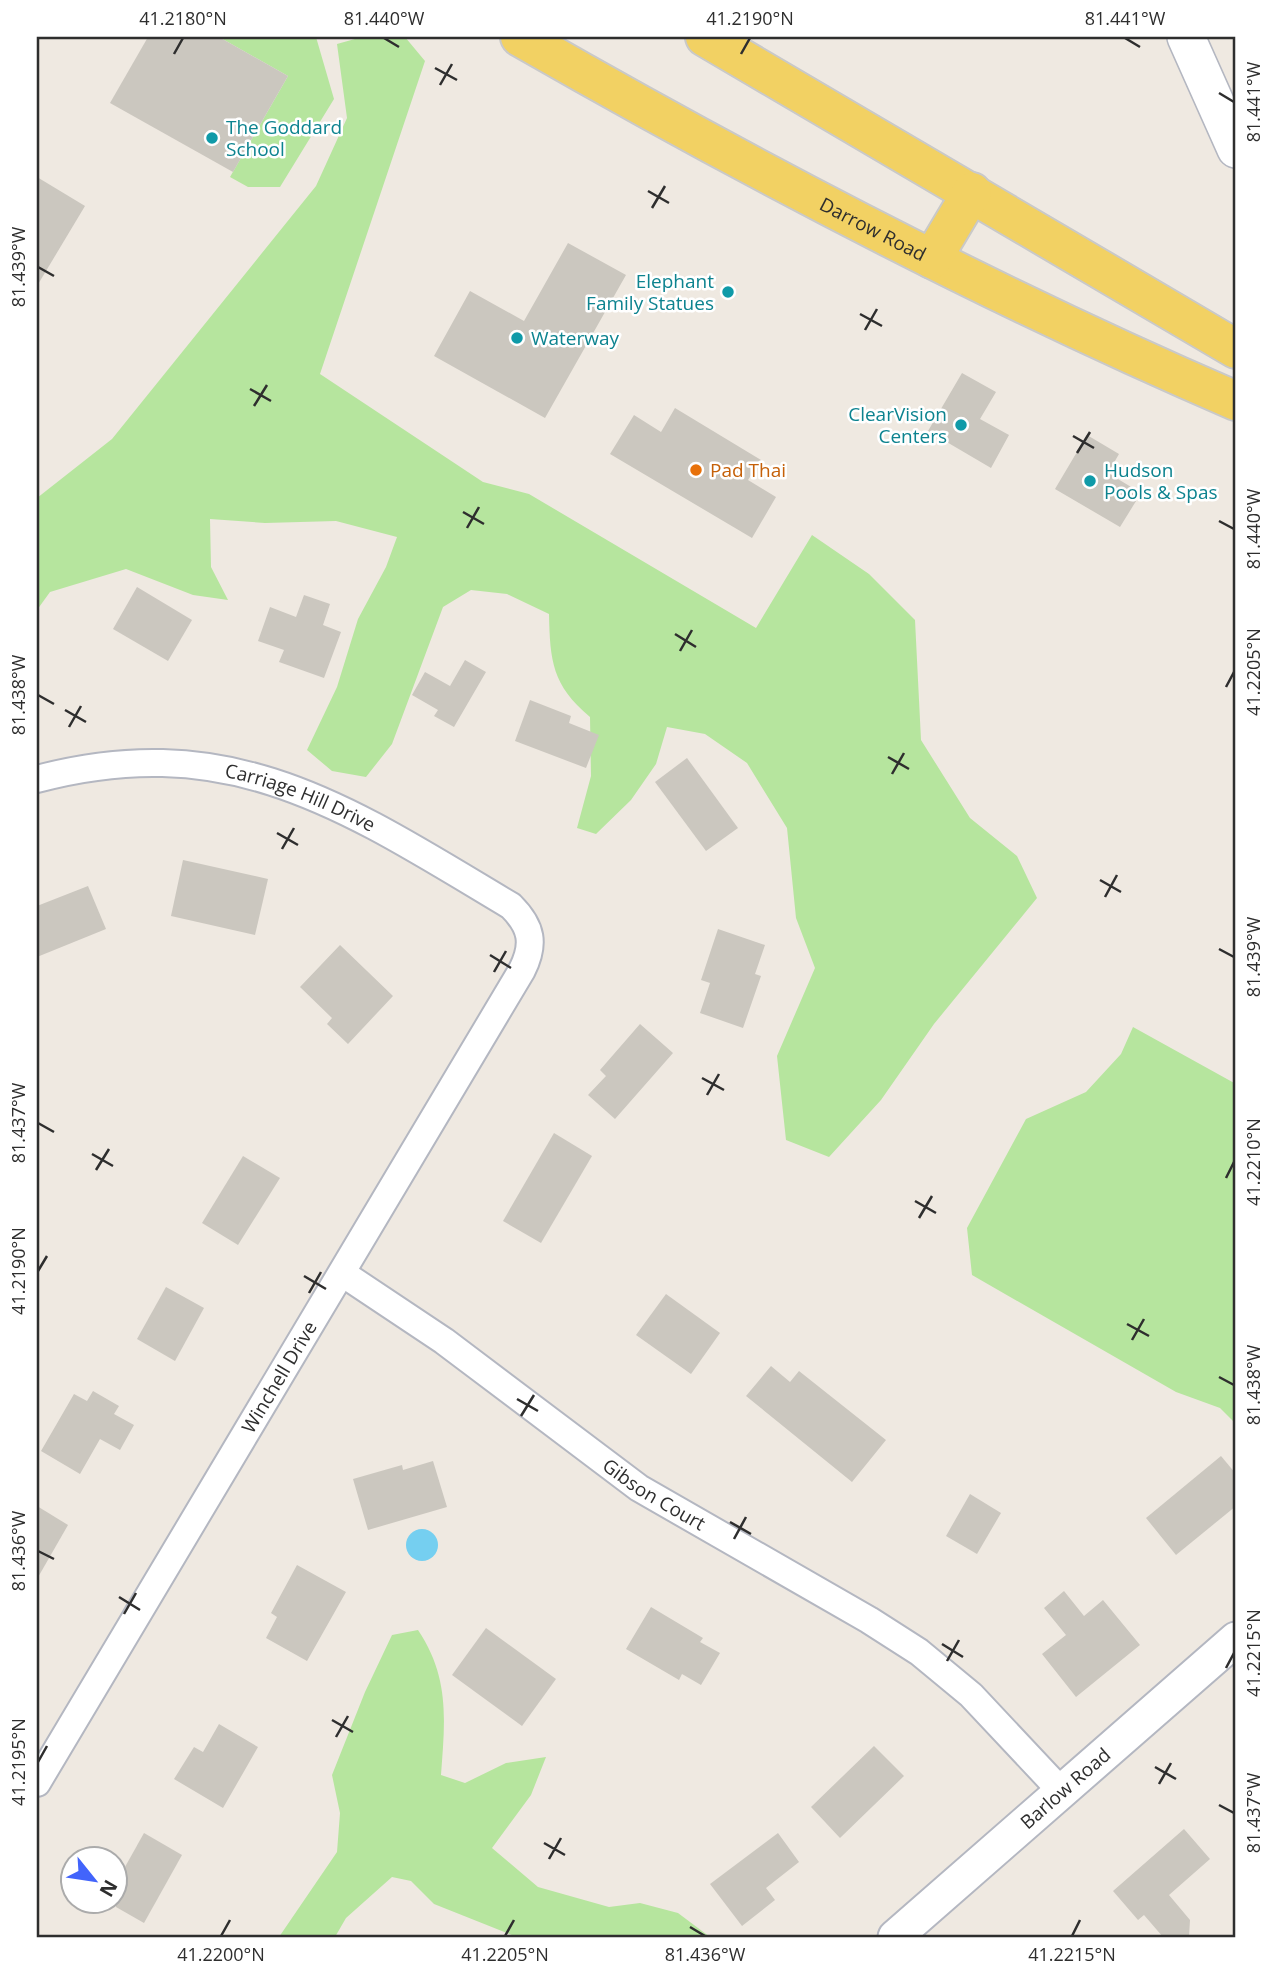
<svg xmlns="http://www.w3.org/2000/svg" width="1273" height="1974" font-family="'Open Sans',sans-serif">
  <rect width="100%" height="100%" fill="#efe9e1"/>
  <g fill="#b6e59e">
    <polygon points="219,37 316,37 334,99 280,187 248,187 230,177 288,76"/>
    <path d="M362 37H405L425 61 320 374 483 482 529 494 756 628 812 535 869 574 915 620 921 740 970 818 1017 856 1037 898 934 1024 881 1100 829 1157 786 1140 777 1056 815 968 796 918 787 828 747 763 705 734 667 727 656 764 631 800 596 834 577 828 591 776 590 717C552 685 550 661 549 614L507 594 471 590 443 607 392 744 366 777 332 771 307 750 337 687 358 619 386 567 397 537 336 521 265 523 210 519 211 567 228 600 193 595 126 569 50 592 37 610V498L112 439 316 186 347 118 337 44Z"/>
    <polygon points="1133,1027 1236,1084 1236,1424 1220,1408 1176,1392 972,1275 967,1228 1026,1119 1086,1092 1121,1054"/>
    <path d="M418 1630C450 1678 445 1720 441 1775L465 1783 506 1763 546 1757 531 1795 492 1848 538 1887 609 1907 640 1903 678 1913 710 1937H517L434 1904 411 1881 392 1877 346 1918 335 1937H279L337 1852 340 1813 332 1775 365 1692 392 1635Z"/>
  </g>
  <circle fill="#75cff0" cx="422" cy="1545" r="16"/>
  <g fill="#cbc7bf">
    <polygon points="148,37 219,37 288,76 233,172 110,103"/>
    <polygon points="37,177 85,206 37,286"/>
    <polygon points="568,243 626,275 545,418 434,356 470,291 524,321"/>
    <polygon points="962,373 996,392 980,419 1009,435 991,468 928,431"/>
    <polygon points="675,408 761,460 748,480 776,497 752,538 610,454 634,415 661,432"/>
    <polygon points="1087,435 1119,454 1108,473 1141,493 1120,527 1055,489"/>
    <polygon points="137,587 192,620 168,661 113,629"/>
    <polygon points="304,595 330,604 323,625 341,632 324,678 279,662 284,650 258,641 270,607 296,617"/>
    <polygon points="465,660 486,672 454,727 434,716 438,710 412,695 425,672 450,686"/>
    <polygon points="530,700 571,716 569,723 599,735 586,768 515,741"/>
    <polygon points="687,758 738,828 706,851 655,782"/>
    <polygon points="183,860 268,879 255,935 171,916"/>
    <polygon points="88,886 106,929 37,957 37,906"/>
    <polygon points="718,929 765,945 755,974 761,976 743,1028 700,1013 710,983 701,980"/>
    <polygon points="340,945 393,996 348,1044 327,1024 332,1018 300,987"/>
    <polygon points="640,1024 673,1053 615,1119 588,1095 606,1076 600,1070"/>
    <polygon points="554,1133 592,1156 541,1243 503,1221"/>
    <polygon points="243,1156 280,1178 238,1245 202,1223"/>
    <polygon points="166,1287 204,1308 175,1361 137,1339"/>
    <polygon points="666,1294 720,1333 691,1374 636,1335"/>
    <polygon points="771,1366 790,1382 799,1371 886,1440 852,1482 746,1396"/>
    <polygon points="93,1391 119,1406 114,1414 134,1425 120,1450 100,1439 80,1474 41,1451 74,1394 87,1401"/>
    <polygon points="1221,1456 1236,1474 1236,1506 1176,1555 1146,1518"/>
    <polygon points="433,1461 447,1507 368,1530 353,1479 402,1465 403,1470"/>
    <polygon points="970,1494 1001,1513 977,1554 946,1536"/>
    <polygon points="37,1506 68,1525 37,1579"/>
    <polygon points="297,1565 346,1592 307,1661 266,1638 277,1617 271,1613"/>
    <polygon points="1064,1591 1084,1616 1103,1600 1140,1645 1076,1697 1042,1654 1066,1635 1044,1608"/>
    <polygon points="651,1607 703,1638 700,1642 720,1653 701,1685 682,1674 679,1680 626,1649"/>
    <polygon points="486,1628 556,1679 522,1726 452,1675"/>
    <polygon points="219,1724 258,1747 223,1808 174,1779 194,1747 203,1752"/>
    <polygon points="874,1746 904,1776 840,1838 811,1807"/>
    <polygon points="1184,1829 1210,1859 1169,1895 1190,1920 1189,1937 1163,1937 1144,1915 1138,1920 1113,1891"/>
    <polygon points="144,1833 182,1855 144,1923 116,1907 116,1883"/>
    <polygon points="778,1833 799,1862 766,1888 775,1900 742,1926 710,1884"/>
  </g>
  <g fill="none" stroke-linecap="round" stroke-linejoin="round">
    <g stroke="#b4b7c1" stroke-width="30">
      <g id="minor">
        <path id="s1" d="M37 779C233 727 350 810 511 906 532 927 535 944 522 970L37 1783"/>
        <path id="s2" d="M342 1273 444 1341 639 1488 869 1620 919 1652 971 1695 1063 1793"/>
      </g>
    </g>
    <g stroke="#b4b7c1" stroke-width="37">
      <g id="tertiary">
        <path id="s3" d="M895 1937 1236 1639"/>
      </g>
    </g>
    <g stroke="#b4b7c1" stroke-width="40">
      <polyline id="secondary" points="1186,37 1236,149"/>
    </g>
    <g stroke="#c9c9c9" stroke-width="42">
      <g id="primary">
        <path id="s4" d="M520 37C752 170 990 295 1236 401"/>
        <polyline points="705,37 1236,349"/>
        <polyline points="932,259 972,192"/>
      </g>
    </g>
    <use href="#minor" stroke="#fff" stroke-width="26"/>
    <use href="#tertiary" stroke="#fff" stroke-width="33"/>
    <use href="#secondary" stroke="#fff" stroke-width="37"/>
    <use href="#primary" stroke="#f2d163" stroke-width="38"/>
  </g>
  <path fill="none" stroke="#2e2e2e" stroke-width="2.5" d="M384 38 399 47M1125 38 1140 47M174 54 183 38M741 54 750 38M435 68 457 80M440 85 452 64M1219 93 1234 102M648 191 669 203M652 208 665 186M38 267 54 276M860 314 882 326M865 330 877 309M250 389 271 401M254 406 267 385M1073 436 1094 448M1077 453 1090 432M463 512 484 524M1219 521 1234 529M467 528 479 507M675 634 696 647M680 651 692 630M1226 687 1234 672M38 695 54 704M65 710 86 722M69 727 81 706M888 757 909 769M892 774 904 753M277 833 298 845M282 849 294 828M1100 880 1121 892M1105 897 1117 875M1219 949 1234 957M490 955 511 968M494 972 506 951M702 1078 724 1090M707 1095 719 1074M38 1123 54 1132M92 1154 113 1166M96 1170 109 1149M1226 1178 1234 1162M915 1201 936 1213M919 1218 932 1196M38 1271 47 1256M304 1276 326 1289M309 1293 321 1272M1127 1324 1149 1336M1132 1340 1144 1319M1219 1377 1234 1385M517 1399 538 1411M521 1416 534 1395M730 1522 751 1534M734 1539 746 1517M38 1551 54 1559M119 1597 140 1610M124 1614 136 1593M942 1644 963 1657M947 1661 959 1640M1226 1668 1234 1653M332 1720 353 1732M336 1737 348 1716M38 1762 47 1746M1155 1767 1176 1779M1159 1784 1171 1763M1219 1805 1234 1813M544 1843 565 1855M549 1859 561 1838M690 1927 705 1936M221 1936 230 1920M505 1936 514 1920M1072 1936 1080 1920"/>
  <g fill="#0f9aa8" stroke="#fff" stroke-width="2.5">
    <circle cx="212" cy="138" r="7"/>
    <circle cx="728" cy="292" r="7"/>
    <circle cx="517" cy="338" r="7"/>
    <circle cx="961" cy="425" r="7"/>
    <circle cx="1090" cy="481" r="7"/>
  </g>
  <circle fill="#e8710a" stroke="#fff" stroke-width="2.5" cx="696" cy="470" r="7"/>
  <g text-anchor="middle" dominant-baseline="central" stroke-width="5" stroke-linejoin="round" paint-order="stroke">
    <g font-size="19" fill="#0d838f" stroke="#fff" text-anchor="start">
      <text x="226" y="127">The Goddard<tspan x="226" dy="22">School</tspan></text>
      <text x="714" y="281" text-anchor="end">Elephant<tspan x="714" dy="22">Family Statues</tspan></text>
      <text x="531" y="338">Waterway</text>
      <text x="947" y="414" text-anchor="end">ClearVision<tspan x="947" dy="22">Centers</tspan></text>
      <text x="1104" y="470">Hudson<tspan x="1104" dy="22">Pools &amp; Spas</tspan></text>
    </g>
    <g font-size="19" fill="#2e2e2e" stroke="#fff">
      <text stroke="none"><textPath href="#s4" startOffset="402">Darrow Road</textPath></text>
      <text stroke="none"><textPath href="#s1" startOffset="270">Carriage Hill Drive</textPath></text>
      <text transform="translate(279 1377) rotate(-59)">Winchell Drive</text>
      <text stroke="none"><textPath href="#s2" startOffset="383">Gibson Court</textPath></text>
      <text stroke="none"><textPath href="#s3" startOffset="226">Barlow Road</textPath></text>
    </g>
    <g font-size="19" fill="#c56008" stroke="#fff" text-anchor="start">
      <text x="710" y="470">Pad Thai</text>
    </g>
  </g>
  <rect width="1273" height="1974" fill="none" stroke="#ffffff" stroke-width="77"/>
  <g transform="translate(94 1880) rotate(120)"><circle r="33" fill="#ffffff" stroke="#ababab" stroke-width="2"/>
  <path d="M0-5L12 26L0 18L-12 26Z" fill="#4264fb"/>
  <text y="-10" font-size="19" font-weight="bold" text-anchor="middle" fill="#2e2e2e">N</text>
  </g>
  <rect x="38" y="38" width="1196" height="1898" fill="none" stroke="#2e2e2e" stroke-width="2.5"/>
  <g font-size="18" text-anchor="middle" fill="#2e2e2e">
    <text x="183" y="25">41.2180°N</text>
    <text x="384" y="25">81.440°W</text>
    <text x="750" y="25">41.2190°N</text>
    <text x="1125" y="25">81.441°W</text>
    <text transform="translate(1254 102) rotate(-90)" y="6">81.441°W</text>
    <text transform="translate(19 267) rotate(-90)" y="6">81.439°W</text>
    <text transform="translate(1254 529) rotate(-90)" y="6">81.440°W</text>
    <text transform="translate(1254 672) rotate(-90)" y="6">41.2205°N</text>
    <text transform="translate(19 695) rotate(-90)" y="6">81.438°W</text>
    <text transform="translate(1254 957) rotate(-90)" y="6">81.439°W</text>
    <text transform="translate(19 1123) rotate(-90)" y="6">81.437°W</text>
    <text transform="translate(1254 1162) rotate(-90)" y="6">41.2210°N</text>
    <text transform="translate(19 1271) rotate(-90)" y="6">41.2190°N</text>
    <text transform="translate(1254 1385) rotate(-90)" y="6">81.438°W</text>
    <text transform="translate(19 1551) rotate(-90)" y="6">81.436°W</text>
    <text transform="translate(1254 1653) rotate(-90)" y="6">41.2215°N</text>
    <text transform="translate(19 1762) rotate(-90)" y="6">41.2195°N</text>
    <text transform="translate(1254 1813) rotate(-90)" y="6">81.437°W</text>
    <text x="221" y="1961">41.2200°N</text>
    <text x="505" y="1961">41.2205°N</text>
    <text x="705" y="1961">81.436°W</text>
    <text x="1072" y="1961">41.2215°N</text>
  </g>
</svg>
